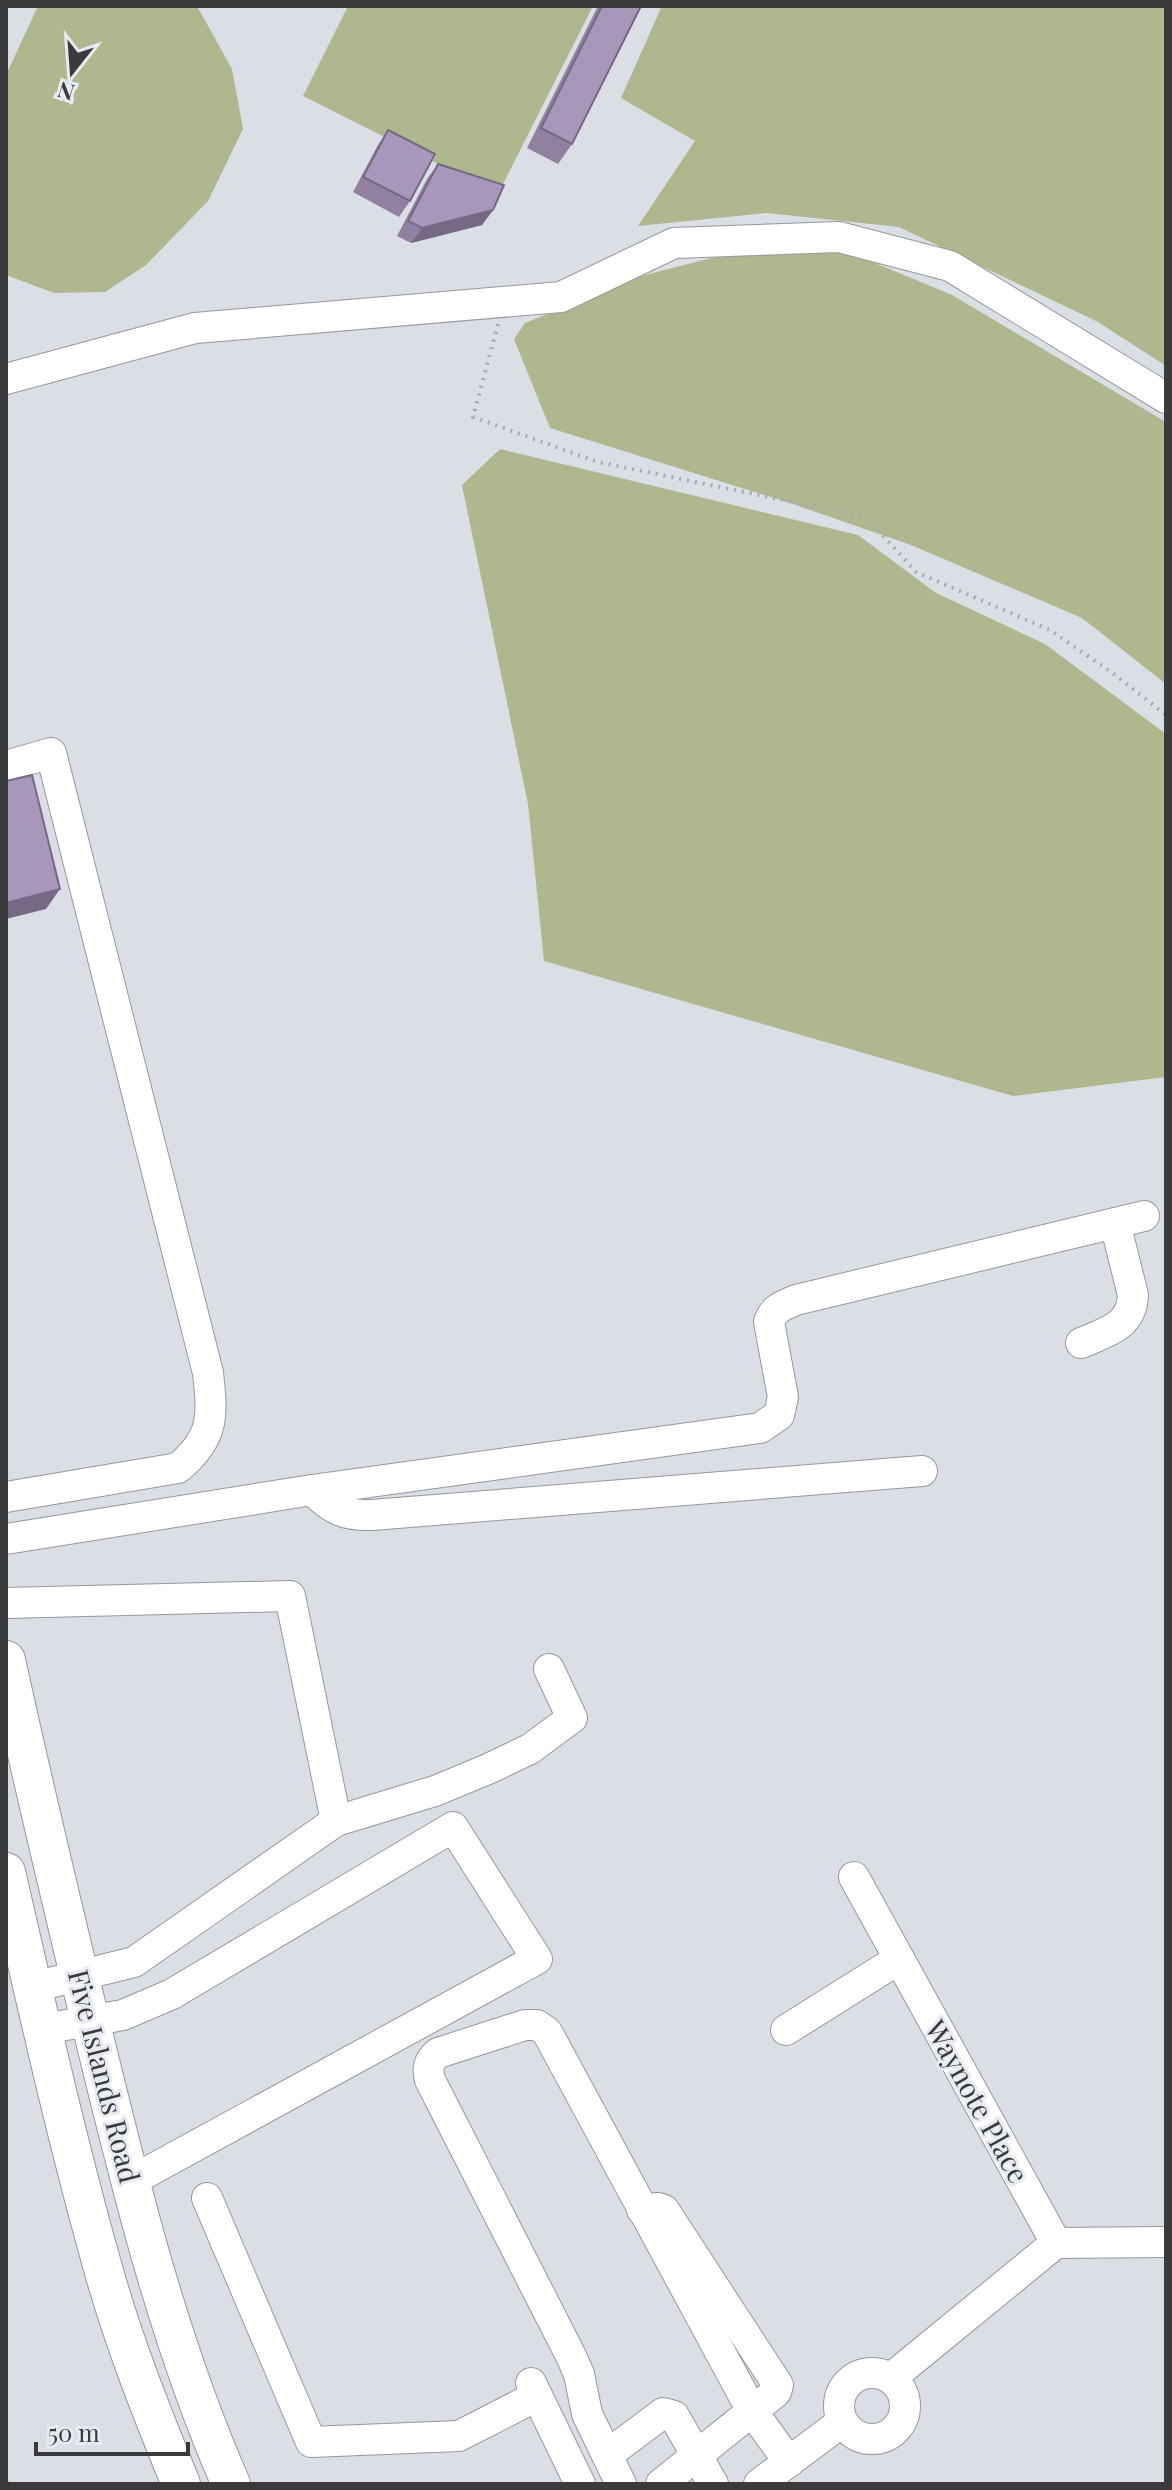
<svg xmlns="http://www.w3.org/2000/svg" width="1172" height="2490" font-family="'Playfair Display',serif">
  <rect width="100%" height="100%" fill="#dbdee5"/>
  <g fill="#afb78f">
    <polygon points="38,6 197,6 232,69 243,129 208,201 146,265 105,292 54,293 6,275 6,75"/>
    <polygon points="348,6 593,6 498,194 303,96"/>
    <polygon points="682,6 1166,6 1166,366 1098,322 899,227 767,213 638,226 695,141 621,98 661,8"/>
    <polygon points="839,248 952,295 1166,422 1166,684 1082,618 911,545 790,503 550,428 514,339 525,323 645,275 731,253"/>
    <polygon points="500,449 858,535 936,593 1045,644 1166,734 1166,1077 1013,1096 544,961 528,804 462,485"/>
  </g>
  <g fill="none" stroke-linecap="round" stroke-linejoin="round">
    <g stroke="#95989e" stroke-width="32">
      <g id="minor">
        <polyline points="6,379 195,328 561,297 674,243 839,237 950,266 1166,398"/>
        <path d="M6 766 51 753 208 1373C213 1417 214 1438 178 1468L6 1497"/>
        <path d="M1081 1343C1107 1332 1132 1326 1133 1295L1115 1223"/>
        <path d="M312 1490C331 1509 344 1516 372 1515L922 1471"/>
        <path d="M6 1539 312 1490 760 1428 779 1415 783 1397 769 1322C774 1308 782 1306 796 1300L1144 1216"/>
        <polyline points="6,1603 290,1596 336,1821 134,1962 33,1987"/>
        <polyline points="336,1821 435,1791 488,1769 530,1749 572,1718 549,1669"/>
        <polyline points="854,1877 1056,2243 891,2378"/>
        <polyline points="43,2029 123,2015 172,1994 453,1827 537,1959 131,2181"/>
        <polyline points="786,2030 899,1959"/>
        <polyline points="207,2198 311,2442 459,2436 537,2396"/>
        <polyline points="642,2210 658,2208 664,2210 778,2385 776,2392 661,2484"/>
        <polyline points="1056,2243 1166,2242"/>
        <circle cx="872" cy="2406" r="33"/>
        <polyline points="531,2383 580,2484"/>
        <polyline points="607,2455 663,2413 674,2416 713,2484"/>
        <path d="M621 2484 587 2414 579 2374 571 2356 430 2080C427 2068 428 2062 438 2053L525 2025H537L547 2032 752 2411 789 2462"/>
        <polyline points="759,2484 842,2422"/>
      </g>
    </g>
    <g stroke="#95989e" stroke-width="40">
      <g id="major">
        <path d="M6 1660C32 1780 61 1900 90 2020 128 2176 166 2336 231 2484"/>
        <path d="M6 1872C36 2002 65 2133 101 2261 122 2338 151 2411 181 2484"/>
      </g>
    </g>
    <polyline stroke="#a7a9af" stroke-width="4" stroke-dasharray="2 6" stroke-linecap="butt" points="498,324 473,417 598,462 866,517 916,572 1050,630 1114,674 1166,715"/>
    <use href="#minor" stroke="#fff" stroke-width="30"/>
    <use href="#major" stroke="#fff" stroke-width="38"/>
    <polyline stroke="#8e9095" stroke-width="6" stroke-dasharray="16 8" stroke-linecap="butt" points="6,2483 7,2484"/>
  </g>
  <g fill="#9081a1">
    <polygon points="598,6 641,6 572,144 558,164 527,148"/>
    <polygon points="388,130 410,201 399,217 353,192 378,145"/>
    <polygon points="438,164 493,210 482,225 411,243 397,236 427,179"/>
  </g>
  <g fill="#766983">
    <polygon points="493,210 482,225 411,243 422,228"/>
    <polygon points="60,889 46,909 6,919 6,903"/>
  </g>
  <g fill="#a896bb" stroke="#766983" stroke-width="2">
    <polygon points="602,6 641,6 572,144 541,128"/>
    <polygon points="388,130 435,154 410,201 363,177"/>
    <polygon points="438,164 504,185 493,210 422,228 408,221"/>
    <polygon points="32,775 60,889 6,903 6,781"/>
  </g>
  <g text-anchor="middle" dominant-baseline="central" stroke-width="6" stroke-linejoin="round" paint-order="stroke">
    <g font-size="28" fill="#3a3b3d" stroke="#e8ebf2">
      <text transform="translate(105 2076) rotate(76)">Five Islands Road</text>
      <text transform="translate(978 2101) rotate(61)">Waynote Place</text>
    </g>
  </g>
  <rect width="1172" height="2490" fill="none" stroke="#3a3b3d" stroke-width="16"/>
  <g transform="translate(72 72) rotate(197)" stroke="#e8ebf2" stroke-width="6" paint-order="stroke">
  <path d="M0-6L14 30L0 20L-14 30Z" fill="#3a3b3d"/>
  <text y="-12" font-size="22" font-weight="bold" text-anchor="middle" fill="#3a3b3d">N</text>
  </g>
  <path d="M36 2442v12h152v-12" fill="none" stroke="#3a3b3d" stroke-width="4"/>
  <text x="48" y="2442" font-size="24" fill="#3a3b3d" stroke="#e8ebf2" stroke-width="6" paint-order="stroke">50 m</text>
</svg>
